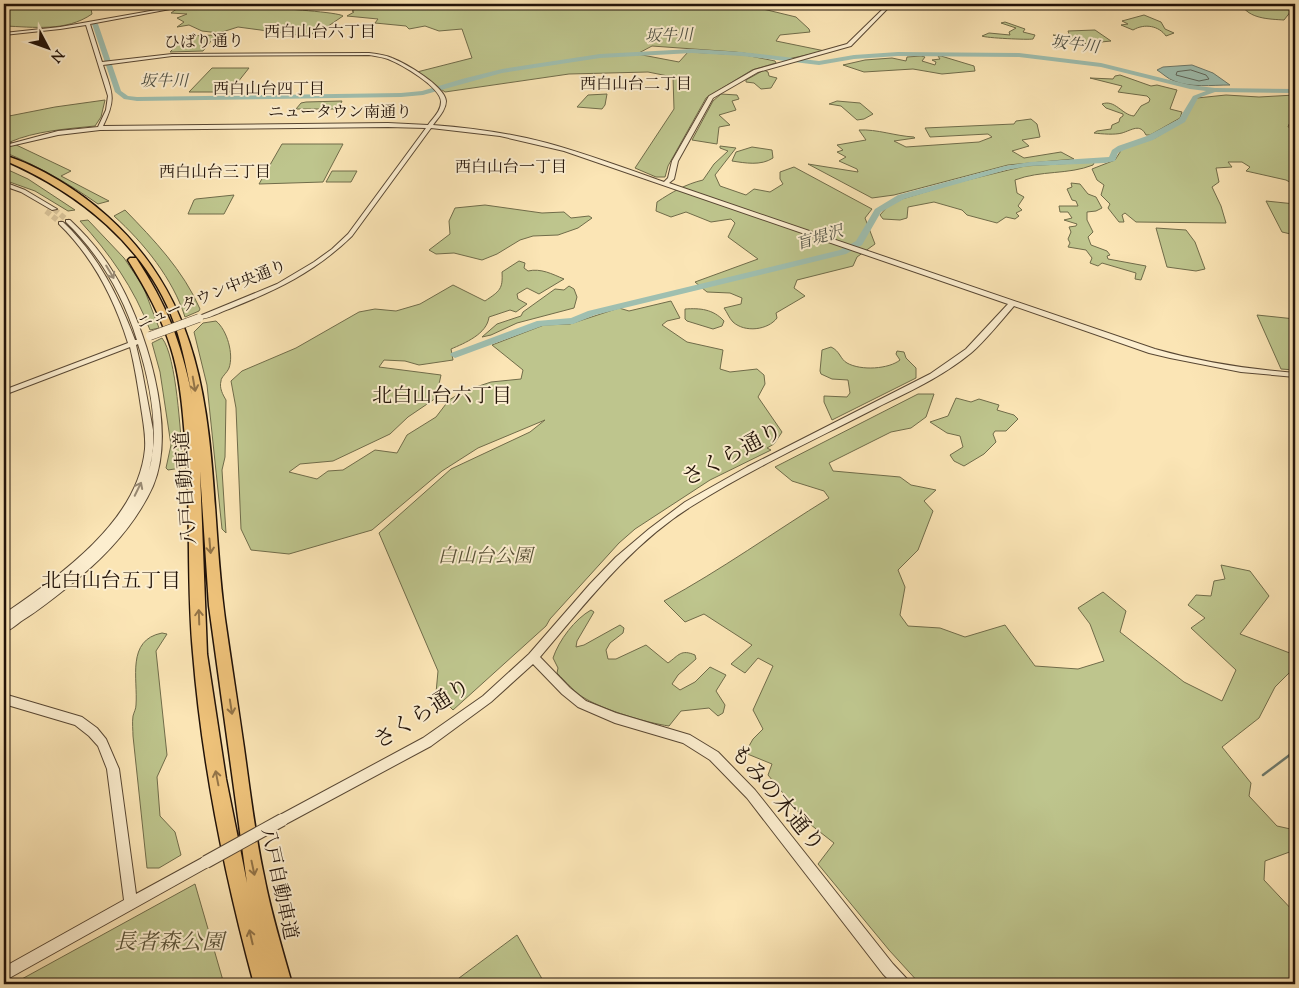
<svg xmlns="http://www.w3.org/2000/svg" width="1299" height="988" font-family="'Sorts Mill Goudy','Noto Serif JP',serif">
  <rect width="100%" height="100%" fill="#fbe5b5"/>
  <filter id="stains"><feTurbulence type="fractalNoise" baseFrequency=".004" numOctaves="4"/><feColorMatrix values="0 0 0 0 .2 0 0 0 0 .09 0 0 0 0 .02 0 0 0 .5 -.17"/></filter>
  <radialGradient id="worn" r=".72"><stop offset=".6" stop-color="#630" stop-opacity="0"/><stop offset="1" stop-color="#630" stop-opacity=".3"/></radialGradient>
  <g fill="#bec58d" stroke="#706c4a">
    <path d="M4 4H90L92 14C66 32 34 27 4 26Z"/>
    <path d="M202 4H272L269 7C281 9 338 12 343 16L321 31 305 36 238 27 219 33 202 31 189 25 177 27 184 22 177 18 187 14 171 13 178 8Z"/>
    <path d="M365 4C374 4 385 2 394 4 408 7 412 9 426 4H758L763 9 796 17 809 29 810 32 780 35 776 41 825 51 788 59 735 52 652 46 637 54 679 62 688 52 745 55 775 61 776 63 752 70 706 98 668 166 665 177H656L635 168 674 109 673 77 648 72 569 74 445 92 417 72 472 58 462 29 439 31 425 26 409 29 406 26 375 23 378 19 347 16 354 12 352 11Z"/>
    <path d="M1241 4H1295V6L1284 20C1269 19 1249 19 1241 4Z"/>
    <path d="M1144 15 1161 22 1165 29 1174 33 1166 36C1159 26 1145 23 1133 30L1121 25 1128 24 1122 21Z"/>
    <path d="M1005 22 1025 29 1023 32 1035 35 1033 39C1029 40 985 38 982 36L989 33 1010 35 1009 32 1016 28 1001 23Z"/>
    <polygon points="1095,30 1111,41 1081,44 1053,35 1070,36 1068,31"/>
    <polygon points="216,35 203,51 170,52 186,36"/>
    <polygon points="921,56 925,57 922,61 935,65 936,62 932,60 940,59 938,56 941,56 974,66 975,71 942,74 913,69 864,72 843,65 865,60 892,58 906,61 907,57"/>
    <polygon points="212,68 249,68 230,92 189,92"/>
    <polygon points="764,70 768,72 769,76 777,78 771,88 761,89 754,83 746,82 746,80"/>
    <path d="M1120 75 1151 86 1157 85 1177 90 1170 109 1182 112 1180 118 1150 135H1146C1140 123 1132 130 1122 133 1115 135 1102 134 1094 133L1097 131 1111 129 1112 125 1119 122 1120 118 1123 116V114L1106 108 1102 104C1115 99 1122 115 1134 116L1141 106 1149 102 1150 99 1147 96 1118 92 1122 86 1090 78 1113 79 1115 76Z"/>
    <polygon points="607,94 605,105 602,109 577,107 588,95"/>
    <polygon points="721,94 737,95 739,99 732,101 736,110 719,115 730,125 719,127 717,144 692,140 713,101"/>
    <polygon points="1226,95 1259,97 1295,95 1295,123 1289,124 1288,127 1295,129 1295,185 1286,180 1246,171 1250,167 1242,162 1228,162 1232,167 1216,168 1219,182 1212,187 1221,206 1226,223 1136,222 1125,213 1122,215 1124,222 1119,222 1108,208 1110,204 1101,195 1104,185 1097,180 1092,169 1115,160 1122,149 1155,138 1181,122 1197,98"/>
    <path d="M105 100 101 117 95 126C66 129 35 131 10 142L71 171 61 176 109 201 98 204C68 183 38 166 4 152V117L55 107Z"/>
    <polygon points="342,101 338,109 296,109 301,103 306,102"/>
    <polygon points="837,101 860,103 873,114 864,119 857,120 841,106 829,104"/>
    <path d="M1031 119 1037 124 1040 137 1022 140 1029 146 1012 151 1024 158 1061 152 1074 159 1008 165 894 195 872 198 808 164 858 172 857 169 839 161 846 157 837 152 843 150 837 145 866 140 859 130C877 129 895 136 914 137L915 138 894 141 906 147 979 142 992 137 988 134 930 137 925 128 1014 124 1016 121Z"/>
    <polygon points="282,144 343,144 323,182 259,184"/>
    <path d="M720 146 736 148 715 175 720 186 746 195 754 189 770 192 783 184 780 179V172L794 167 872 209 865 218 875 244 857 257 853 266 797 280 794 288 805 296 776 313 777 318C768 330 745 333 733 322 729 318 727 312 724 308L741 304 742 298 730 293 707 292 695 282 758 259 728 237 735 223 731 219 711 222 686 212 671 217 656 211 657 202C672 192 686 184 703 180L714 164 728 151 720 148Z"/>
    <path d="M752 147 772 150 773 158C761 166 745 163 732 161L736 152Z"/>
    <path d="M1092 162 1094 163 1093 165C1068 175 1041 170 1015 180L1017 193 1024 197 1018 206 1022 210 1016 213 1019 216 1015 219 1006 217 997 223 967 215 962 210 934 202 908 207 907 218 900 220 883 219 880 215 887 207 902 199 955 183 1025 166Z"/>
    <polygon points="4,168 28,179 75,210 68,211 35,191 4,180"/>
    <polygon points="332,171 357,171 351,182 326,182"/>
    <polygon points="1071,183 1080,184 1088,194 1096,197 1102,208 1096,211 1087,212 1087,220 1093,232 1088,237 1091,245 1107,251 1110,255 1107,256 1108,259 1146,266 1141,280 1135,279 1136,273 1102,263 1098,266 1090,263 1092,258 1086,250 1068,247 1070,243 1068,239 1071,232 1069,227 1076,226 1077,224 1064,220 1072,218 1068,212 1060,212 1059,206 1078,206 1076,201 1072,200 1067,189 1072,187"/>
    <polygon points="234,195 224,214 188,214 194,200 196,199"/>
    <polygon points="1266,201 1295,204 1295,235 1282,232"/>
    <polygon points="485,205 542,213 564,212 571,218 589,216 592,218 578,228 558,235 533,236 520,240 497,254 482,260 454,253 436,254 429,250 450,234 449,221 455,208"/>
    <path d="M125 210C154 240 183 270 200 309L199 311 185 317C173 279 144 243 114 216Z"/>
    <path d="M88 220 124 258 143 286 159 328 150 330C134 288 110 254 80 221Z"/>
    <polygon points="1156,228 1186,230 1195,242 1205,269 1196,271 1167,267"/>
    <path d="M519 261 525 263 524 268 528 271C541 268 552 274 564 279L539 294 527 288 517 294 518 299 527 304 516 312 510 310 489 317C487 334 465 343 451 349L453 360 419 365 405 361 384 360 379 367 441 375 436 398 408 417 390 434 333 461 300 464 289 472 317 479 328 471 343 470 375 450 397 453 407 435 436 417 449 400 464 391 491 382 521 379 523 370 492 345 544 325 570 324 619 308 629 311 671 301 680 318 667 321 662 325 687 342 723 350 720 369 730 372 757 369 764 375 765 384 758 397 782 432 774 444 767 448 771 450 710 480 635 529 619 543 550 619 546 626 453 710 436 693 438 671 379 533 451 469 530 432 545 420 478 448 442 471 372 530 289 554 251 550 241 529 236 408 231 381 242 371 296 348 359 312 375 309 396 311 420 304 453 285 485 301C500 291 503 289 502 272Z"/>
    <polygon points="569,286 574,289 577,297 574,308 517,323 491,335 482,337 497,324 521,316 523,312 555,289 564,290"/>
    <path d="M685 309C700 308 713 309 724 321L722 326 713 329 687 321 685 319Z"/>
    <polygon points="1257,315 1295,319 1295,370 1281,369"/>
    <path d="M216 321C227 330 234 354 229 368 227 373 221 377 221 381 219 388 223 395 226 400L225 457 222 470 226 533 222 529 207 385 194 332 203 323Z"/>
    <path d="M162 338C177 357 180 434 183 460L181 468 168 470 166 468 171 445 160 372 152 343Z"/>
    <path d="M831 347C840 351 840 359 847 363 861 371 889 369 900 360L896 354 897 351 904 352 906 358 916 368V378L832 420 824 402V396L847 397 850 393 848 380 832 379 821 374 820 371 822 350Z"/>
    <path d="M918 394H934L926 417 911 428 891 432 829 463 833 471 900 477 911 485 936 490 924 501 933 511 918 550 898 570 905 587 900 615 908 626 940 628 965 637 1005 625 1035 666 1078 669 1104 661 1090 624 1078 608 1103 592 1126 611 1120 632 1184 682 1222 701 1236 670 1191 628 1205 618 1188 605 1196 595 1211 596 1214 581 1225 579 1221 565 1250 571 1269 596 1240 634 1295 655V667L1275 687 1259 718 1222 747 1251 783 1249 796 1277 826 1295 830V850L1265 861 1264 880 1295 913V984H920L889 950 818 864 834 843 806 821 768 775 772 764 745 753 753 739 763 729 753 710 773 666 758 658 745 673 731 664 752 645 704 614 685 622 664 601C721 570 774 532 829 498L824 491 792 481 775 467Z"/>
    <polygon points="956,398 971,402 979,399 999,405 997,410 1014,415 1018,419 1006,431 995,431 993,434 996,442 984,454 964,466 954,461 950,455 963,447 960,436 947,433 930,422 948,416"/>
    <path d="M591 610 594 612 577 641 576 647 584 645 620 625 624 628 623 633 610 643 606 650 608 659H616L646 645 668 663C679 655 681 649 695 655L696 659 678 675 672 684 680 690 695 682 710 667 726 675 716 691 725 705 723 713 718 716 709 708 681 711 669 726C647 723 605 710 586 699 575 693 566 682 557 673L558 668 553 658C559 640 575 619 591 610Z"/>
    <path d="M162 633 167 634 156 651 167 755 157 777 160 816 175 832 181 855 159 868H147L133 736C133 730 132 723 133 716 134 712 136 709 136 705 138 679 126 640 162 633Z"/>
    <polygon points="195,884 224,984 15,984 20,980"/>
    <polygon points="517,935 545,984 451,984"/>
  </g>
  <path fill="#9fbfb0" stroke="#6d7a6d" d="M1192 65 1213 73 1230 85C1212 85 1190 88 1174 81 1168 79 1162 73 1157 70L1163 67Z"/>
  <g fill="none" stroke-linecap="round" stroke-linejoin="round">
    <polygon stroke="#60685c" stroke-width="1" points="1191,70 1206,75 1209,79 1199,81 1176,75 1177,72"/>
    <polyline stroke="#6d7a6d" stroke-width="2.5" points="1263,775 1295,751"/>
    <polygon fill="#9fbfb0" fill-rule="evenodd" points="95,22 98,24 121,91 128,96 137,97 401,93 422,91 462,79 502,69 600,54 692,49 742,52 819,61 854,55 898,52 1019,53 1101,63 1190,85 1215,88 1295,89 1295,93 1215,92 1198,98 1185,122 1153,140 1124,150 1118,153 1115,161 1105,163 1030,166 1006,170 904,199 881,212 862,245 846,254 595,315 573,324 542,326 455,358 450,355 451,353 537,321 571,318 588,311 840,250 856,241 875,209 898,195 1005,166 1030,162 1109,157 1112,150 1118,146 1147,136 1179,119 1193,96 1206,91 1190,89 1101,67 1019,57 898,56 854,59 819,65 742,56 692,53 600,58 502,73 423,95 401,97 137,101 124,99 115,92 92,24"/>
    <g stroke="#dac59b" stroke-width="5.5" stroke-dasharray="5.5 3" stroke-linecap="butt">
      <polyline points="54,209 68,221"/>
      <polyline points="46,211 61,223"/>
    </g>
    <g stroke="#584733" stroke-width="2">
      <g id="minor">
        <path d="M190 4H197L90 24 102 62 172 54 369 53C377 54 385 55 392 58 405 63 445 86 446 101 446 110 438 118 433 125 471 128 510 133 547 143 587 154 625 168 664 182L668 178 672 161 709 96 754 70 847 44 888 4H892L851 46 758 72 713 98 678 161 674 179 669 183 1155 349C1201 362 1247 369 1295 373V377L1241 372 1170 358 1149 353 1014 306C1001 321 985 341 971 353 942 377 908 392 876 408 814 440 751 469 692 506 631 544 586 603 540 657L570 688 586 701 616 713 690 735 718 752 755 790 893 964 907 979 909 984H893L883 974 747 798 710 760 683 743 615 723 578 707 562 694 533 664 491 702 431 746 286 824 282 826 278 824 276 820 278 816 423 738 483 696 529 654 590 584 616 557 649 529 685 502 747 467 930 374 966 349 1008 304 564 151 500 136 431 128 352 236C315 272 277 290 229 309 220 312 207 320 197 319V317L277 284 314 262 332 249 348 234 426 128 388 127 100 130 58 135 6 147V145L58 131 98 127 106 110 108 96 86 25 60 29 4 35V33L60 27ZM369 55C375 56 382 57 388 59 401 64 441 87 441 102 441 111 433 118 428 125L388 123 103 126C117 98 112 93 103 65L172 56Z"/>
        <polygon points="4,182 25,190 57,209 52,210 21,192 4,186"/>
        <path d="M66 220H70C87 236 101 252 113 272 145 323 178 428 153 486 135 526 103 559 69 586 54 598 39 610 23 620 17 624 11 630 4 632V614C59 576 138 522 145 449 146 435 143 421 141 407 138 387 135 367 130 347L4 395V390L128 343C114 298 93 257 59 224V222H63C98 255 118 295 135 340H137C123 295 100 255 66 222ZM138 344C150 382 160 432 149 471L153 451V430L142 371 136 345Z"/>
        <polygon points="4,694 82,717 97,728 106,739 119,769 136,894 202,858 206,856 210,858 212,862 210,866 4,981 4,967 124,900 107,769 98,746 89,736 75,725 4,704"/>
      </g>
    </g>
    <g stroke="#211208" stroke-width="3">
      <path id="highway" d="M4 155C41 167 78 190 107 216 229 325 205 473 225 619 231 662 238 705 244 748 250 791 255 834 264 876 271 913 282 948 292 984H254C225 877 202 765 193 653 186 578 192 502 184 427 182 401 179 373 171 348 160 314 147 291 128 260L130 258H136C167 305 180 340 192 395 187 372 183 348 175 325 147 246 78 192 4 160ZM200 471 209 606 247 883 226 779 207 654Z"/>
    </g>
    <use href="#minor" fill="#fceecf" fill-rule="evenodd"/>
    <use href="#highway" fill="#eec27a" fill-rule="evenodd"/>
    <g stroke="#584733" stroke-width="9" stroke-linecap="butt">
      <polyline id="minor-bridge-far1" points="150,336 199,318"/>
    </g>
    <g stroke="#584733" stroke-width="14" stroke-linecap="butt">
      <polyline id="minor-bridge" points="206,862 282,820"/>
    </g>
    <use href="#minor-bridge-far1" stroke="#fceecf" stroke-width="8"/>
    <use href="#minor-bridge" stroke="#fceecf" stroke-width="12"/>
  </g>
  <defs><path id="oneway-shaft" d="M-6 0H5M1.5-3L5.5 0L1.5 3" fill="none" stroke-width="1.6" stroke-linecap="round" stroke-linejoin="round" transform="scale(1.25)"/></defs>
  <g stroke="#998b75">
    <use href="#oneway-shaft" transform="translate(110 272) rotate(59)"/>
    <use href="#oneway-shaft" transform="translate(138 489) rotate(-64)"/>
  </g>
  <g stroke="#927347">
    <use href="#oneway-shaft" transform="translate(194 384) rotate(80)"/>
    <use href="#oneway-shaft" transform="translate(210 546) rotate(85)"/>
    <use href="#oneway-shaft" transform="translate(199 617) rotate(-92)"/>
    <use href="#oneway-shaft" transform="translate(231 707) rotate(81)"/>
    <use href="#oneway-shaft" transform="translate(217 778) rotate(-101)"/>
    <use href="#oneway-shaft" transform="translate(253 868) rotate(78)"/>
    <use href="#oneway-shaft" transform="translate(251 937) rotate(-103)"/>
  </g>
  <g text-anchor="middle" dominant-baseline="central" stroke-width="4" stroke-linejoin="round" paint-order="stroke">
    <g font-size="16" fill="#211208" stroke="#fceecf">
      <text x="320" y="33">西白山台六丁目</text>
      <text x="636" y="85">西白山台二丁目</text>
      <text x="269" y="90">西白山台四丁目</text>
      <text x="511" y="168">西白山台一丁目</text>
      <text x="215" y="173">西白山台三丁目</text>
    </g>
    <g font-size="16" font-style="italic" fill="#4d4f43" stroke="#fceecf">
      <text transform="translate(669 37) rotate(-2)">坂牛川</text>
      <text transform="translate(1075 46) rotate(7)">坂牛川</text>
      <text x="164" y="82">坂牛川</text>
      <text transform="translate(820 239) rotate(-17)">盲堤沢</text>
    </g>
    <g font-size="16" fill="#211208" stroke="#fceecf">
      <text transform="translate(204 43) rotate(-1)">ひばり通り</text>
      <text x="340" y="113">ニュータウン南通り</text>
      <text transform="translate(212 296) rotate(-22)">ニュータウン中央通り</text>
    </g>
    <g font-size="19" fill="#211208" stroke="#fceecf">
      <text transform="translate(187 488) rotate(-94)">八戸自動車道</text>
      <text transform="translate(278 884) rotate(78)">八戸自動車道</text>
    </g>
    <g font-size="19" font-style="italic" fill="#585137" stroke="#fceecf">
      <text x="485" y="557">白山台公園</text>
    </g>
    <g font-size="20" fill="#211208" stroke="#fceecf">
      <text x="442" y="397">北白山台六丁目</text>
      <text x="111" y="582">北白山台五丁目</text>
    </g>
    <g font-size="22" fill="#211208" stroke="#fceecf">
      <text transform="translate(733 456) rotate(-28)">さくら通り</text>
      <text transform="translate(423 715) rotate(-33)">さくら通り</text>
      <text transform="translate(776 799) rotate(50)">もみの木通り</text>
    </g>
    <g font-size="22" font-style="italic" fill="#585137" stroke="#fceecf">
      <text x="169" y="944">長者森公園</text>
    </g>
  </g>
  <rect width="1299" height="988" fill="none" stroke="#fbe5b5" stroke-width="20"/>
  <rect x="5" y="5" width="1289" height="978" fill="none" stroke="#211208" stroke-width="2.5"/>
  <rect x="10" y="10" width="1279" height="968" fill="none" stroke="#211208"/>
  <g transform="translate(48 48) rotate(131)" stroke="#fceecf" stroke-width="4" paint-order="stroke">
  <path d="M0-4L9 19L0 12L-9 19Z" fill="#211208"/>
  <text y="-8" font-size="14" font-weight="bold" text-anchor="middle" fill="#211208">N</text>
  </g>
  <rect width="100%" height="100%" filter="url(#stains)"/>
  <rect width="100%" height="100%" fill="url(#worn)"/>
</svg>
